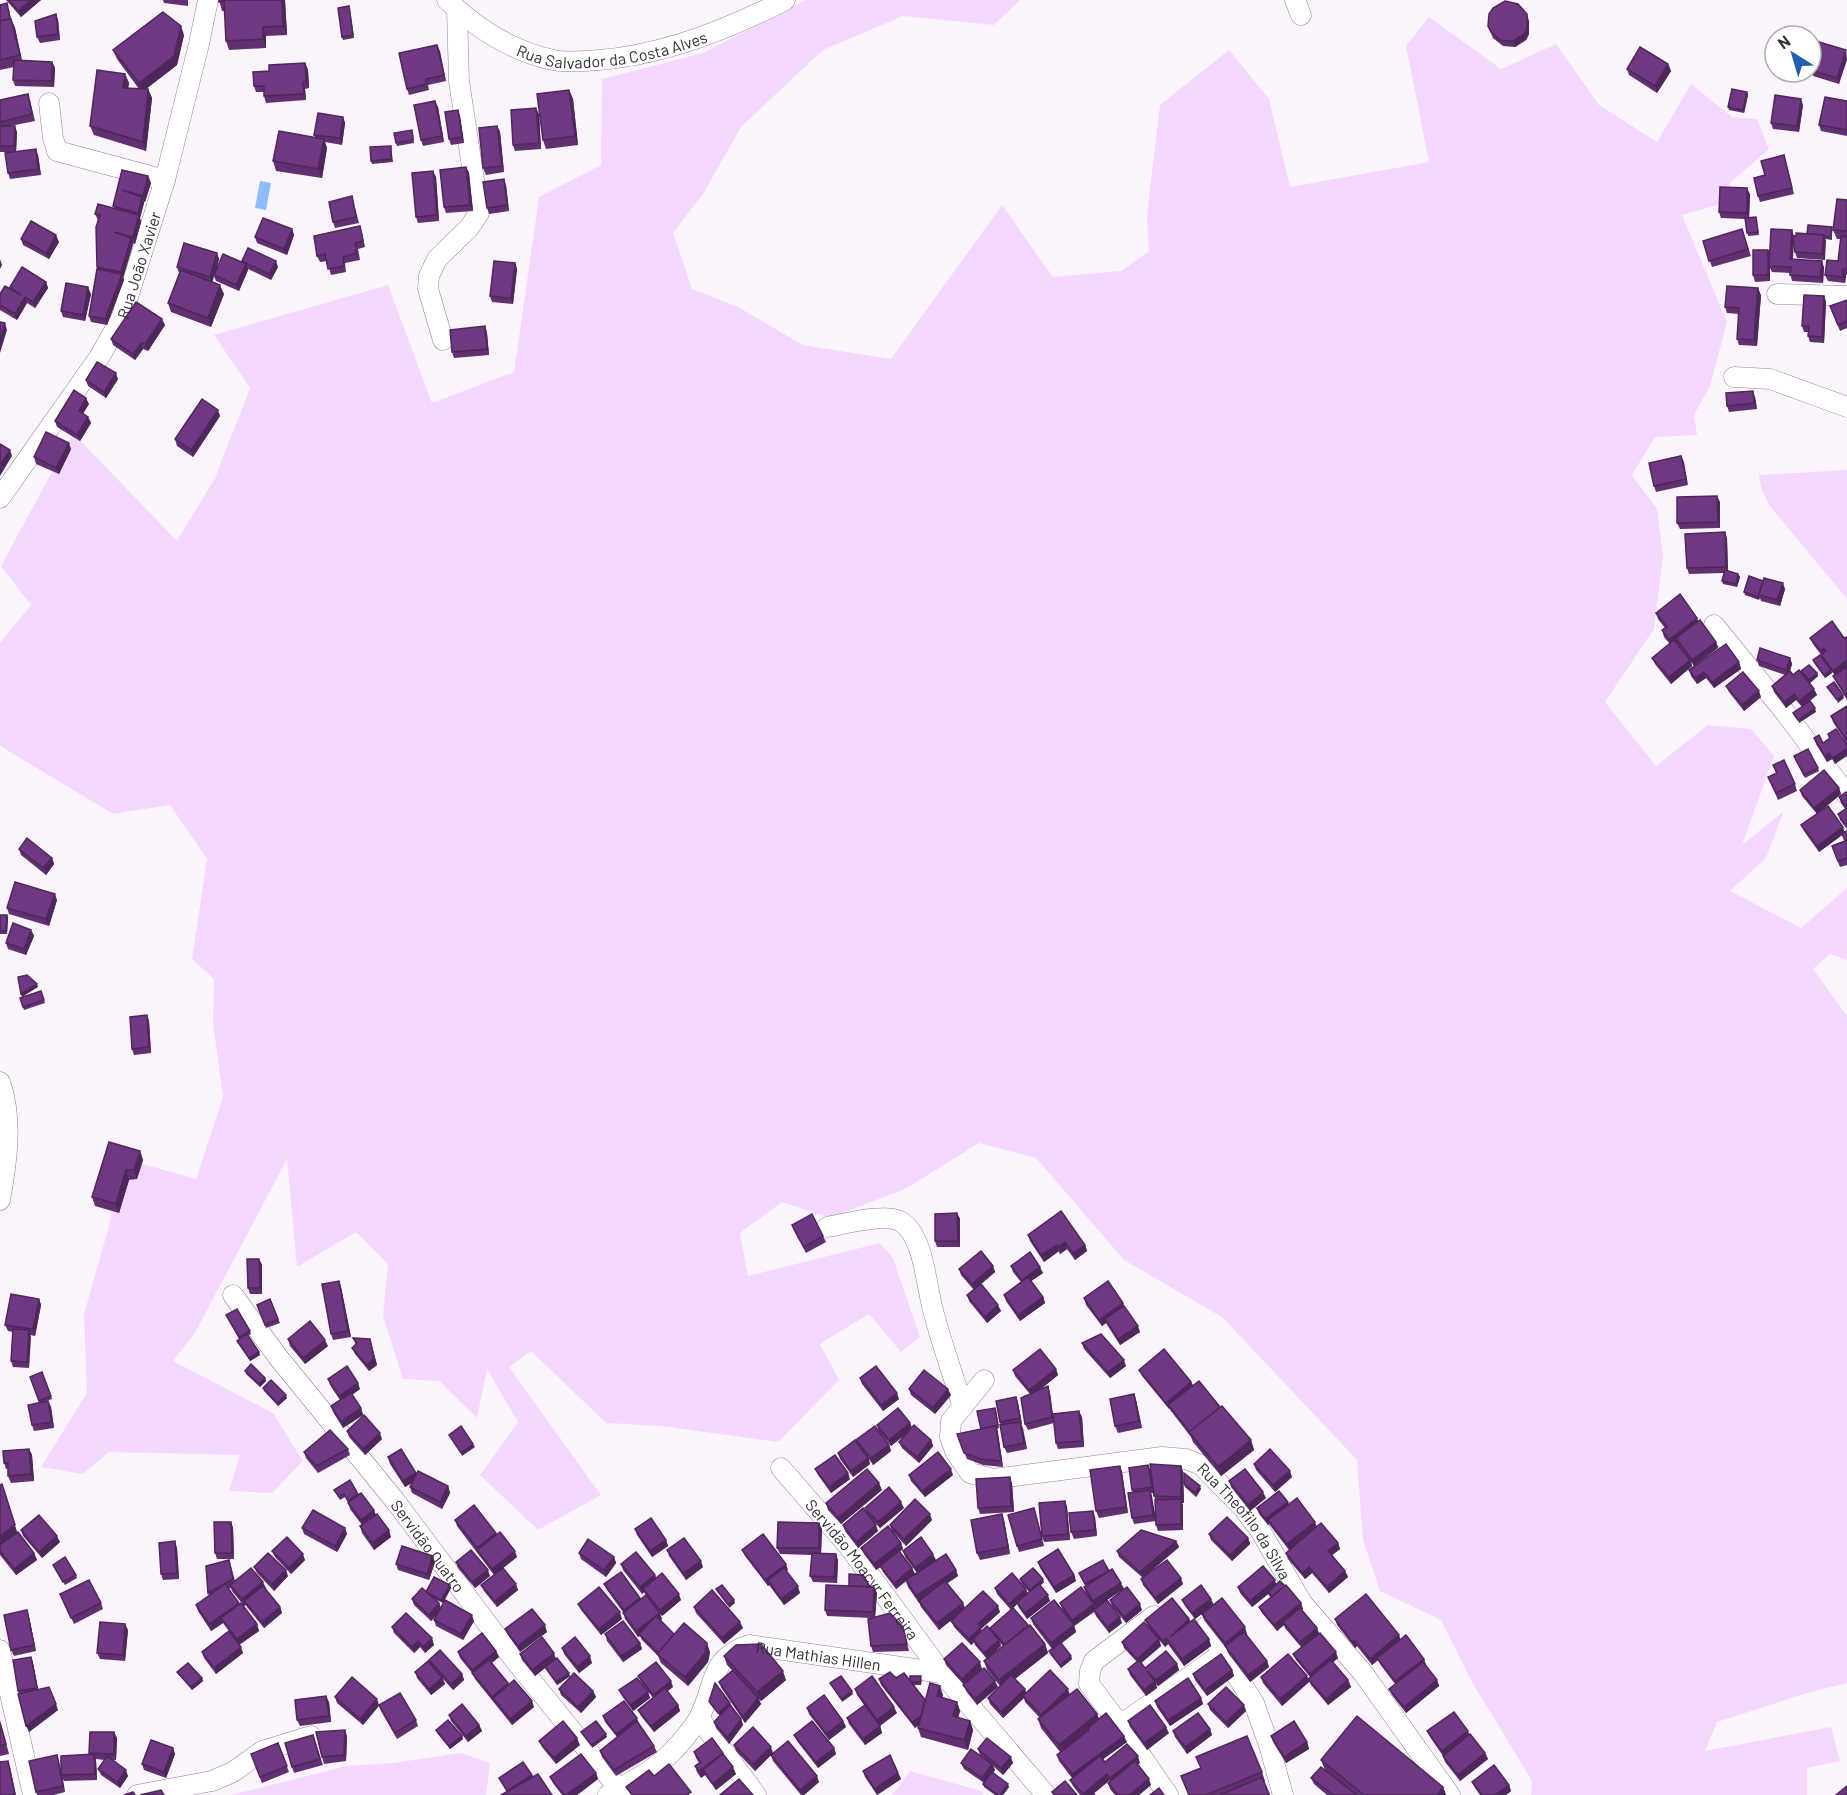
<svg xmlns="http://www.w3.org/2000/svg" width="1847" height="1795" font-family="Barlow,sans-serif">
  <rect width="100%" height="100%" fill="#fbf4fd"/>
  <g fill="#f5d8ff">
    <polygon points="806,0 1020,0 994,25 903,16 823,50 741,127 703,194 673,233 692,289 738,307 803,345 891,359 1002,205 1053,277 1121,271 1149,251 1147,215 1160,105 1229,50 1269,99 1290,187 1429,162 1406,46 1429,17 1501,69 1556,44 1599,105 1657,142 1691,84 1732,117 1757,119 1769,149 1731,182 1722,204 1682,215 1727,322 1710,386 1694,415 1697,435 1655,437 1632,475 1657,509 1663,557 1654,629 1605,702 1656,766 1708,725 1751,729 1774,756 1742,845 1784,811 1766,858 1730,891 1801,928 1847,888 1847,960 1830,954 1813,969 1847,1016 1847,1683 1807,1693 1717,1722 1705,1751 1831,1727 1840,1761 1807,1768 1807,1795 1531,1795 1532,1781 1472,1682 1441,1620 1380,1591 1363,1540 1357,1460 1222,1317 1124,1260 1036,1158 979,1143 907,1188 830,1218 782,1202 740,1233 748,1276 880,1243 893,1258 920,1337 901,1352 869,1314 820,1344 839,1380 778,1442 661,1426 606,1423 531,1351 509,1367 601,1495 538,1530 480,1475 518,1422 487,1369 477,1418 439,1381 403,1379 383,1316 388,1264 356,1232 297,1267 287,1159 195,1333 173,1361 273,1413 303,1461 272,1493 229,1491 240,1455 109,1452 83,1474 41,1467 87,1393 84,1314 111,1219 114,1156 196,1179 223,1097 213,1023 214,979 192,959 207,859 170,805 113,814 0,746 0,643 31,605 1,566 73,433 177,541 215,478 250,388 214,335 388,285 432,403 514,372 539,197 601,165 602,79 703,53"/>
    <polygon points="1847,470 1847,599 1769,505 1761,488 1759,475"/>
    <polygon points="461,1753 490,1763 486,1795 231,1795 347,1766 393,1763"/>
    <polygon points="910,1771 985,1792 981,1795 892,1795"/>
  </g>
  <polygon fill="#8ebbfb" points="260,181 271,183 266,210 255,208"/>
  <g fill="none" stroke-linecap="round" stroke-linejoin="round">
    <g stroke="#928297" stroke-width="21">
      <g id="minor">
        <path id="s1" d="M447 0C476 28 512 51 553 60 567 63 584 61 599 60 664 55 727 30 785 0"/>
        <polyline points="1295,0 1301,15"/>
        <polyline points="49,103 53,138 57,151 165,180"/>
        <polyline points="1777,294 1847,296"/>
        <polyline points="443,340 428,289 429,276 437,259 469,228 479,213 459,81 457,10"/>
        <polyline points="1734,377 1770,379 1847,407"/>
        <path id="s2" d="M0 498 100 356 121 319 165 180 199 44 208 0"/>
        <polyline points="1714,625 1784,711 1847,795"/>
        <path d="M0 1082C13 1119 7 1162 0 1200"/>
        <path d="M827 1227C845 1224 884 1213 900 1221 924 1235 926 1285 933 1310 941 1342 953 1375 963 1407"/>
        <path id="s3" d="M233 1295 278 1357 396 1502 513 1658 624 1795"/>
        <path id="s4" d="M984 1380 951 1421 950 1437 955 1451 970 1473 993 1479 1162 1457 1186 1459 1201 1465 1243 1508 1260 1530 1302 1603 1363 1673 1450 1795"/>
        <path id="s5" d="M781 1468 850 1548 942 1673 1046 1795"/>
        <polyline points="1154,1616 1094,1661 1090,1671 1089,1684 1120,1725 1168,1795"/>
        <polyline points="1206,1627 1254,1703 1269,1745 1283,1795"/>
        <polyline points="0,1650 33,1795"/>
        <polyline points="699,1718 756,1795"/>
        <polyline points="1120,1725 1222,1654"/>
        <polyline points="137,1795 212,1781 233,1772 262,1751 311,1736"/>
        <path id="s6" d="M608 1795C631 1782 655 1770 673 1751 682 1741 693 1729 699 1718 716 1685 708 1659 749 1645L942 1673"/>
      </g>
    </g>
    <use href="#minor" stroke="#fff" stroke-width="20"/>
  </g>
  <g fill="#603070" fill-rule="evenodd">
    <polygon points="6,0 41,0 21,17"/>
    <polygon points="163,0 188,0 188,6 164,3"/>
    <polygon points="219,0 285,0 287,35 266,36 266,48 229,50 226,41 225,11 222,11"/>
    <polygon points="0,5 9,9 11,19 15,28 22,61 52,62 55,68 54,87 15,86 13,80 14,67 0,70"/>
    <polygon points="350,9 354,38 343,40 342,37"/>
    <polygon points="56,14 58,20 60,40 40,43 37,37"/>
    <polygon points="1529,21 1529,34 1526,40 1515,47 1503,46 1493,38 1488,26"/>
    <polygon points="184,35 177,65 146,89 148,89 152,98 146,151 94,135 90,126 125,74 129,83 128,88 139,89 117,59 113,50"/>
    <polygon points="437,45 446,81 428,85 429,90 409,95 407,89"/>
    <polygon points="1846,50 1839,84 1813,76 1811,69"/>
    <polygon points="305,63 308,70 309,88 305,89 306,100 266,103 264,96 264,92 256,92 254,86 269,71"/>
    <polygon points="1668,64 1671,71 1657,93 1629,75 1627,69"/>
    <polygon points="569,90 573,99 578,145 546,149 543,140"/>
    <polygon points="1747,92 1748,95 1744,113 1729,110 1728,107"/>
    <polygon points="0,100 30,100 35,121 10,126 17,132 16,151 38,155 41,175 10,179 8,173 9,152 0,152"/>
    <polygon points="1847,101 1847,136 1821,131 1819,125"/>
    <polygon points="1803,105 1799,132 1773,129 1771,123"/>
    <polygon points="438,107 444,142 423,146 421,140"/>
    <polygon points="458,110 460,116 464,143 451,145 449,139"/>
    <polygon points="539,114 541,149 515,151 513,145"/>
    <polygon points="343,117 345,123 342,145 325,142 327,148 322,178 276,171 273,161 315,137 314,135"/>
    <polygon points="497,126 500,132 504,172 486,175 483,168"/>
    <polygon points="413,133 414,143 397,146 396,143"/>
    <polygon points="391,146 393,162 372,164 371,161"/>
    <polygon points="1784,155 1794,194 1760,202 1758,196"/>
    <polygon points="466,167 469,173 473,211 446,213 444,207"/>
    <polygon points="148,176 151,183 145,202 144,202 144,203 140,218 141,222 135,244 132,243 133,244 123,278 124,280 107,325 91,322 89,316 97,269 98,220 95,214 114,208 113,206"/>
    <polygon points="436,177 439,221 418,223 416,217"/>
    <polygon points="506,185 509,211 489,214 487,208"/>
    <polygon points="1750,194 1749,218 1756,217 1759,235 1748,236 1745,219 1721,218 1719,212"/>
    <polygon points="352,196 359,223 335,228 333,222"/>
    <polygon points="1847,200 1847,275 1846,275 1845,283 1828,281 1825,275 1838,261 1841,239 1837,239 1833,230"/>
    <polygon points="1832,227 1832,240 1825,239 1825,260 1797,258 1795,252 1794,241 1793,259 1824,267 1823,283 1792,281 1790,273 1772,272 1770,268 1770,281 1755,282 1753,275 1768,250 1770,256 1794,236 1807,234"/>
    <polygon points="292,229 294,235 287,255 257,243 255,237"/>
    <polygon points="1742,229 1751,256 1712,267 1703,241"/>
    <polygon points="362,232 365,247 358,249 360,260 345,263 346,272 331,275 327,261 320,262 317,256"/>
    <polygon points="21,239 59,242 49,259 23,245"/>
    <polygon points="217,253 219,259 217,267 242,263 242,261 278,267 271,280 248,269 248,270 239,291 216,281 214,276 212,282 224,294 211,327 171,312 168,303 179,273 177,267"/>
    <polygon points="515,263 517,269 513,304 492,302 490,296"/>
    <polygon points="46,282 48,288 35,308 27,303 17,320 0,310 0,294 11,289 10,287"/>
    <polygon points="91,294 85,321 63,317 61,311"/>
    <polygon points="1761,295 1757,346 1739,345 1737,339 1739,314 1727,313 1725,307"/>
    <polygon points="1824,296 1826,302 1824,343 1810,342 1808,336 1808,332 1804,332 1802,326"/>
    <polygon points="1847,300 1847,328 1840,331 1830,306"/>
    <polygon points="165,325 148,351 143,349 135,360 113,345 111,339"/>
    <polygon points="485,326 487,333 489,355 454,358 452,352"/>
    <polygon points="118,379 106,398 88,386 86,380"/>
    <polygon points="1755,397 1757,409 1729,412 1727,406"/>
    <polygon points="89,404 83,413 88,417 91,423 80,441 57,427 55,421"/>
    <polygon points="220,416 193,457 177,446 175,439"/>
    <polygon points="71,449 59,474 36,464 34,457"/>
    <polygon points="1681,456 1688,485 1656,492 1654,486"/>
    <polygon points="1720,502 1720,528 1680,529 1677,523"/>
    <polygon points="1727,538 1728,571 1738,574 1740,577 1737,587 1723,584 1722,581 1724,573 1689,574 1687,568"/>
    <polygon points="1785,589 1780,606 1761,601 1760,598 1759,600 1745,595 1744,592"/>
    <polygon points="1656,613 1699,621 1716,642 1718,648 1694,666 1691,662 1692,666 1671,684 1655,664 1652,658 1670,644 1664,637 1662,630 1665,628 1658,619"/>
    <polygon points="1847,637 1847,700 1836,682 1833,676 1835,675 1831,671 1832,673 1825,678 1814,663 1813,660 1823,660 1822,656 1813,644 1810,638 1844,638"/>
    <polygon points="1790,658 1792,664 1790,671 1793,675 1817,673 1818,676 1810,683 1817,695 1802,707 1796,700 1786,708 1774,692 1772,686 1785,675 1759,666 1757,660"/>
    <polygon points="1739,662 1741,669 1714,688 1706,678 1697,684 1691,676 1689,670"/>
    <polygon points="1726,686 1761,697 1744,711 1729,692"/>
    <polygon points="1847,706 1847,744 1833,722 1831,716"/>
    <polygon points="1836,729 1835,764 1832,759 1827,762 1816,744 1814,738 1823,743 1829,739 1828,734"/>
    <polygon points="1795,759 1818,768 1819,771 1805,778"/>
    <polygon points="1773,765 1795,784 1797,791 1778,800 1768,777 1776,773"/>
    <polygon points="1839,788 1841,794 1818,813 1845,832 1847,831 1847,865 1840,867 1834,852 1845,841 1842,835 1819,852 1804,831 1801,825 1817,814 1802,796 1800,790"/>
    <polygon points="1847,794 1847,829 1840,820 1838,814 1845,809 1841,803 1839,797"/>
    <polygon points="19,849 52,858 54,864 46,875 21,855"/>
    <polygon points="57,900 49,926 9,914 7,908"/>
    <polygon points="0,915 7,915 8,918 7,934 0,934"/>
    <polygon points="31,930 34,936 26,955 8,949 6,943"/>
    <polygon points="41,991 45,1003 24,1010 20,998"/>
    <polygon points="147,1015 149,1021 151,1053 134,1055 132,1049"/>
    <polygon points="140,1151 143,1160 137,1179 129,1180 119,1213 95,1206 92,1197"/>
    <polygon points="957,1213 960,1219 960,1247 937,1247 935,1241"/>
    <polygon points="792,1225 823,1236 826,1242 806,1253 794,1231"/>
    <polygon points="1028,1235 1085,1245 1087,1251 1075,1260 1067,1249 1060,1254 1059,1251 1044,1262 1030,1241"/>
    <polygon points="259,1259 262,1265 262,1294 250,1294 248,1288"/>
    <polygon points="993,1266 995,1272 981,1284 1001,1311 987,1323 969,1301 967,1295 974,1290 961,1275 959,1269"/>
    <polygon points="1011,1266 1043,1273 1031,1281 1043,1297 1045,1303 1020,1321 1006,1301 1004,1295 1021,1282 1013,1272"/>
    <polygon points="339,1281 341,1287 351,1337 333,1340 331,1334"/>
    <polygon points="1084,1298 1125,1307 1140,1332 1120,1345 1106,1323 1102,1326 1086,1305"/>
    <polygon points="39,1299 41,1305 35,1336 30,1335 29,1368 13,1367 11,1361 13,1332 8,1331 5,1325"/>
    <polygon points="270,1299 280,1323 266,1328 257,1305"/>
    <polygon points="226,1315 250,1331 251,1334 247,1336 260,1355 250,1361 239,1344 237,1341 239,1339"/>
    <polygon points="353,1338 370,1339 377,1365 369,1371 355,1354 352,1348 356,1345"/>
    <polygon points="288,1339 328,1346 305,1364 290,1346"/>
    <polygon points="1082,1343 1126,1366 1110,1378 1084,1349"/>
    <polygon points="1056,1369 1058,1375 1040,1390 1048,1386 1050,1393 1054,1423 1028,1430 1025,1424 1030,1394 1015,1376 1013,1370"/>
    <polygon points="1139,1370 1191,1382 1193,1385 1220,1407 1251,1440 1254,1450 1221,1476 1193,1442 1191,1437 1171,1411 1169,1408 1169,1409 1142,1376"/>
    <polygon points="245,1371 265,1378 266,1381 260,1387 246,1374"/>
    <polygon points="42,1372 52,1399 46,1401 48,1401 51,1407 54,1428 34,1431 32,1425 40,1403 30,1377"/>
    <polygon points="860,1378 899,1399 883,1411 862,1384"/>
    <polygon points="328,1379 360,1389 352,1395 361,1408 363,1415 343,1428 333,1412 331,1406 340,1400 330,1385"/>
    <polygon points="263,1388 287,1398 278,1406 264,1391"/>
    <polygon points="909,1389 951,1395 935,1414 911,1395"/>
    <polygon points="1134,1394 1136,1400 1142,1428 1118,1433 1115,1426"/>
    <polygon points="1016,1397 1018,1403 1022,1424 1021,1425 1027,1449 1007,1453 1004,1447 1000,1422"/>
    <polygon points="996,1411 999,1428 997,1429 1003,1467 983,1465 967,1459 957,1434 981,1429"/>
    <polygon points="1082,1417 1084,1447 1058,1449 1056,1443"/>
    <polygon points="910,1423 912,1428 931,1440 933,1446 919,1463 902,1448 899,1442 906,1434 891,1446 879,1431 877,1425"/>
    <polygon points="347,1431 382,1439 365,1455 349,1437"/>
    <polygon points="856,1440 889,1445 891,1451 873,1465 869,1459 870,1464 853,1477 840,1459 838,1453 858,1444"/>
    <polygon points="29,1449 32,1455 34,1481 11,1483 8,1476 8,1469 6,1469 4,1463"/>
    <polygon points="348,1449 350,1455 318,1473 306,1458 304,1452"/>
    <polygon points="388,1457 416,1474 448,1486 450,1493 442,1509 412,1493 410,1487 412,1483 405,1487 390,1464"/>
    <polygon points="1254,1464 1292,1477 1275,1492 1256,1470"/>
    <path d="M1181 1466 1183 1472 1184 1503H1182L1183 1530 1158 1531 1156 1525V1521L1134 1524 1132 1518 1133 1492 1132 1490 1151 1471 1153 1485ZM1151 1493H1154L1155 1500 1156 1521Z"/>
    <polygon points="815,1469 850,1479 831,1493 818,1475"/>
    <polygon points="1122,1472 1128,1513 1099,1518 1096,1511"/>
    <polygon points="909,1475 953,1475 925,1497 911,1481"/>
    <polygon points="1229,1481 1266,1498 1250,1511 1231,1487"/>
    <polygon points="1012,1483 1014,1512 980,1514 978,1508"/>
    <polygon points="1184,1484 1201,1489 1196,1497 1185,1487"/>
    <polygon points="0,1485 17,1532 34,1553 37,1560 16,1575 0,1555"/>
    <polygon points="334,1490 358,1494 374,1510 376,1515 391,1537 374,1550 362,1533 360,1526 362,1525 350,1509 348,1502 345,1497 340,1500"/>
    <polygon points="882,1490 841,1524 828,1510 826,1503"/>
    <polygon points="1065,1501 1067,1507 1070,1540 1044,1542 1042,1536"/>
    <polygon points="1288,1504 1338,1543 1340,1549 1332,1555 1345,1571 1348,1577 1329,1593 1312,1573 1305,1579 1288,1559 1286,1553 1304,1538 1289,1550 1269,1524 1268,1525 1259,1514 1257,1508"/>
    <polygon points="865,1508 904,1508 880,1528 867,1514"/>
    <polygon points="1036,1515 1044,1546 1019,1552 1017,1546"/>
    <polygon points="1095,1517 1097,1536 1074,1539 1071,1532"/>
    <polygon points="455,1520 497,1535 517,1557 503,1568 518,1590 497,1607 484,1591 481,1585 494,1575 457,1526"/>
    <polygon points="932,1520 906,1546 892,1531 890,1525"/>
    <polygon points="1004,1520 1010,1554 980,1560 977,1553"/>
    <polygon points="231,1522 233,1528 234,1559 217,1559 215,1553"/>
    <polygon points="843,1525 878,1531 858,1548 845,1531"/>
    <polygon points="302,1528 347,1534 337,1552 304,1534"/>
    <polygon points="635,1529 666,1540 668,1546 652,1557 637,1535"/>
    <polygon points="822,1529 821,1553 838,1560 837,1583 813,1582 810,1576 812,1555 780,1554 777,1548"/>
    <polygon points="21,1530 60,1542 42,1558 23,1536"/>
    <polygon points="1209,1534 1248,1538 1250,1544 1232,1561 1211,1540"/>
    <polygon points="1176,1541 1179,1547 1144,1577 1183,1584 1158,1604 1143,1585 1141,1579 1143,1578 1119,1557 1117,1551"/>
    <path d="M901 1543 903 1549 899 1552 912 1568 915 1574 917 1573 905 1557 903 1551 936 1560 956 1570 958 1576 947 1583 963 1603 965 1608 1000 1612 981 1629 982 1631 992 1632 990 1628 1028 1625 1045 1644 1048 1653 1015 1679 1025 1689 1026 1693 1070 1694 1097 1714 1099 1719 1127 1742 1103 1759 1105 1762 1140 1763 1137 1765 1151 1785 1139 1795H1115L1110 1789 1108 1783 1110 1781V1780L1094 1793 1096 1795H1080L1073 1786 1070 1780 1072 1778 1059 1761 1057 1755 1060 1752 1041 1728 1038 1719 1040 1718 1025 1702 1024 1698 1003 1718 990 1704 988 1698 1000 1686 987 1670 984 1661 987 1659 975 1645 974 1642 971 1645 954 1627 951 1621 959 1614 939 1630 921 1607 919 1602V1603L908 1587 906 1581 896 1589 883 1572 881 1567 876 1570 864 1554 861 1548ZM1000 1643 1003 1646 988 1657 1001 1646Z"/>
    <polygon points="177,1548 179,1579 163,1580 161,1574"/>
    <polygon points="667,1550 703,1567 686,1580 669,1556"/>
    <polygon points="742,1550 788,1570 786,1571 800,1593 784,1605 769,1585 768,1586 745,1556"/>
    <polygon points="272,1551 305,1560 291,1574 275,1557"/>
    <polygon points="579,1553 614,1557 616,1563 606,1577 581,1559"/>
    <polygon points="435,1562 429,1580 398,1570 396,1564"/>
    <polygon points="456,1562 490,1576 475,1588 458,1568"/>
    <polygon points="1038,1562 1074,1575 1076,1581 1056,1593 1040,1568"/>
    <polygon points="621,1564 656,1578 681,1600 662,1616 650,1600 662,1619 661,1620 674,1634 710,1652 708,1662 688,1686 661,1663 658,1656 642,1640 640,1636 638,1637 625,1619 623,1612 607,1590 604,1584 640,1598 641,1599 646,1596 644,1592 642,1594 623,1570"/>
    <polygon points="53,1565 76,1575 77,1578 65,1585"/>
    <polygon points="231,1566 235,1581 266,1588 265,1589 280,1607 282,1613 264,1628 247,1607 246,1605 244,1606 232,1591 231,1588 229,1589 239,1604 257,1624 259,1631 239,1645 243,1653 216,1674 204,1658 202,1652 229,1631 223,1623 211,1631 198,1611 196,1605 209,1596 208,1593"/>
    <polygon points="254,1567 288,1576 274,1591 257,1573"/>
    <polygon points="1109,1571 1142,1610 1126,1623 1112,1606 1110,1600 1123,1589 1107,1600 1122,1623 1109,1633 1096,1616 1094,1612 1074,1626 1076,1632 1061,1643 1072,1659 1061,1668 1050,1654 1049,1651 1052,1649 1033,1624 1031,1618 1073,1625 1062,1609 1060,1603 1094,1604 1086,1593 1084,1587 1086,1586 1079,1573"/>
    <polygon points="1020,1579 1044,1582 1040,1586 1050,1601 1027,1619 1019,1608 1017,1604 1011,1610 997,1594 995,1588 1026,1589 1027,1593 1029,1592 1021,1582"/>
    <polygon points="450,1585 451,1588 443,1603 434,1599 439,1603 441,1608 474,1621 463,1640 436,1626 434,1620 438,1614 431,1621 414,1605 412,1599 426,1592"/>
    <polygon points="1276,1585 1301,1603 1303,1609 1302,1610 1317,1628 1319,1633 1338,1658 1333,1662 1348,1680 1351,1687 1328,1705 1311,1685 1308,1679 1310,1677 1296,1660 1293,1654 1301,1647 1285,1628 1284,1625 1277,1631 1262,1613 1259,1607 1271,1598 1268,1594 1252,1607 1240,1593 1238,1587"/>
    <polygon points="870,1587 874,1587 877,1593 875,1617 903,1627 909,1651 873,1652 871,1646 871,1618 827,1616 825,1610"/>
    <polygon points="60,1594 101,1603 103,1609 74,1624"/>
    <polygon points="1182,1600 1213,1605 1247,1634 1246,1635 1267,1661 1269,1667 1250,1682 1228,1653 1226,1648 1204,1620 1202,1614 1207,1610 1195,1619 1185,1606"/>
    <polygon points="578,1604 622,1619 601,1635 581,1610"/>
    <polygon points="694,1607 743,1628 724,1644 696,1613"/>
    <polygon points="27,1610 29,1617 36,1651 14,1656 11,1650"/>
    <polygon points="1189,1619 1190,1621 1209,1639 1211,1646 1184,1666 1168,1644 1165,1647 1159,1640 1161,1646 1141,1663 1145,1668 1177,1664 1179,1670 1158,1686 1156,1684 1157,1688 1146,1696 1130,1675 1128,1669 1137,1662 1124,1648 1122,1642 1148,1626 1145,1620"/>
    <polygon points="1335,1619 1399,1635 1400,1640 1424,1659 1426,1665 1425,1666 1437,1680 1439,1686 1406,1713 1392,1695 1389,1689 1395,1684 1380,1664 1378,1660 1372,1665 1357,1646 1355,1648 1337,1625"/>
    <polygon points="392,1627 434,1645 425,1653 420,1647 414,1653 394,1633"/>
    <polygon points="505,1629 547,1632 520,1652 508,1635"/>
    <polygon points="128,1630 125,1661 100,1659 97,1653"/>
    <polygon points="605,1634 640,1643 642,1649 623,1662 607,1641"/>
    <polygon points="562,1648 592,1663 579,1673 564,1654"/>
    <polygon points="496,1651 499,1657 492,1663 509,1685 534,1707 512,1725 475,1679 473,1674 460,1658 458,1652"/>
    <polygon points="520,1654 556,1658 570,1676 557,1685 545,1668 535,1676 522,1660"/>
    <polygon points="724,1656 786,1680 761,1701 759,1699 761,1704 745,1723 722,1689 719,1682 733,1671 727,1665"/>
    <polygon points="31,1657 33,1663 38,1689 58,1710 29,1732 18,1691"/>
    <polygon points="944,1659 982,1669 972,1677 998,1687 977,1705 966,1691 964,1685 946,1665"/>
    <polygon points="429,1660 462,1674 464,1680 453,1690 443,1679 445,1684 431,1695 417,1678 415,1672 430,1664"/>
    <polygon points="1232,1670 1234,1676 1207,1696 1195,1680 1193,1674"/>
    <polygon points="177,1672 202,1678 203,1681 192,1690 179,1675"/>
    <polygon points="638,1676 673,1687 667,1691 678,1705 680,1711 654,1732 641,1716 638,1710 653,1698 641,1682"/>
    <polygon points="1307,1676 1309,1682 1282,1706 1263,1683 1261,1677"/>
    <polygon points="896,1678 910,1681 922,1679 921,1685 914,1685 925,1700 943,1695 942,1698 957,1702 960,1711 958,1718 970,1721 973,1730 968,1750 921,1737 918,1728 918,1725 915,1728 881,1685 879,1679"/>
    <polygon points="559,1689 593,1691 596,1697 581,1713 561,1695"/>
    <polygon points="855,1689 897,1713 880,1726 882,1733 865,1745 849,1724 847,1718 864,1705 857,1695"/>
    <polygon points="619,1690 648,1692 650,1698 633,1711 622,1696"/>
    <polygon points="335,1697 379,1705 416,1720 418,1726 397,1739 381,1711 379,1706 363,1725 337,1703"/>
    <polygon points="1201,1698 1203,1704 1170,1726 1157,1707 1155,1701"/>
    <polygon points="709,1701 732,1706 741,1719 743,1725 729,1744 716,1728 714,1722 720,1716 710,1704"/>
    <polygon points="329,1702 331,1722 300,1726 297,1720"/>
    <polygon points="1208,1704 1246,1711 1228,1728 1210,1710"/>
    <polygon points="807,1708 843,1721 846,1727 829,1740 809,1714"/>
    <polygon points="449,1715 479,1725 482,1731 468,1742 451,1721"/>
    <polygon points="603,1716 639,1724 654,1746 657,1752 616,1776 602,1757 600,1751 617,1737 605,1722"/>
    <polygon points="0,1720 9,1754 0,1756"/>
    <polygon points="1128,1721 1169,1733 1147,1750 1130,1727"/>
    <polygon points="1210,1729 1212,1735 1187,1754 1175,1737 1173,1731"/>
    <polygon points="436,1730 462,1736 463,1739 450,1749 437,1733"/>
    <polygon points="1427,1731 1469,1735 1485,1753 1488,1759 1460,1781 1445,1762 1443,1756 1430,1737"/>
    <polygon points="114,1732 117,1738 116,1760 112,1760 128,1776 120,1788 101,1775 98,1769 105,1760 96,1759 97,1780 64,1781 63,1779 65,1792 54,1795 37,1795 36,1792 59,1762 61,1772 90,1755 89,1753"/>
    <polygon points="313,1735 323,1765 294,1773 292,1767"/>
    <polygon points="794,1735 834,1748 836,1754 818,1768 797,1741"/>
    <polygon points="347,1736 346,1761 324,1764 322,1757"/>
    <polygon points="1271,1736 1307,1742 1309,1749 1286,1763 1273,1742"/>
    <polygon points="539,1741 580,1745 556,1764 542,1747"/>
    <polygon points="278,1743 289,1772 262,1783 251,1754"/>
    <polygon points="734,1745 773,1753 819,1782 804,1795 801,1795 773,1761 771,1755 755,1771 736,1751"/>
    <polygon points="173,1748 175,1754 166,1778 144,1770 142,1764"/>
    <polygon points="978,1749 1013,1763 1003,1775 993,1766 995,1770 993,1773 1009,1787 1003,1795 995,1795 984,1787 983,1784 984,1783 964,1769 961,1763 980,1755"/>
    <polygon points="694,1752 724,1755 736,1774 716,1790 705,1775 701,1778 697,1772 695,1766 699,1763 696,1758"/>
    <polygon points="1321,1760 1443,1787 1446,1795 1327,1795 1314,1784 1311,1778 1325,1770"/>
    <polygon points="863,1771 898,1773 901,1779 877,1795 865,1777"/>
    <polygon points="1262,1772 1265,1781 1264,1782 1270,1795 1188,1795"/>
    <polygon points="596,1773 598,1779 577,1795 562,1795 553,1783 550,1777"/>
    <polygon points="1472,1782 1509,1785 1511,1791 1506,1795 1480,1795 1475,1788"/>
  </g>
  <g fill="#4e275b">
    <polygon points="31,0 41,0 21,17 18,11"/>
    <polygon points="282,0 285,0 287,35 283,26"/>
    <polygon points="56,14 58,20 60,40 58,34"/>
    <polygon points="1527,14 1529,21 1529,34 1526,40 1515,47 1513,41"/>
    <polygon points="11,19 15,28 23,65 20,55"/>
    <polygon points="181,26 184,35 177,65 142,92 139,83"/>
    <polygon points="263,27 266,36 266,48 263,39"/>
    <polygon points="437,45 440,51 446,81 444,75"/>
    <polygon points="1846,50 1847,60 1839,84 1837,78"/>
    <polygon points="52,62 55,68 54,87 52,81"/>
    <polygon points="305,63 308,70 309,88 306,82"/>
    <polygon points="1668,64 1671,71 1657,93 1655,86"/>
    <polygon points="125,74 129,83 127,97 123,88"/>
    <polygon points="303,82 305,89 306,100 304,94"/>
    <polygon points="148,89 152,98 146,151 143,142"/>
    <polygon points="569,90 573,99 578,145 575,136"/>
    <polygon points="1747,92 1748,95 1744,113 1743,110"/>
    <polygon points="1801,99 1803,105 1799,132 1797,126"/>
    <polygon points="435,101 438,107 444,142 442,136"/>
    <polygon points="536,108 539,114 541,149 539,143"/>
    <polygon points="458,110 460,116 464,143 462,137"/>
    <polygon points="343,117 345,123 342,145 340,138"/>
    <polygon points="15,126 17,132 16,153 14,146"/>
    <polygon points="497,126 500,132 504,172 502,166"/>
    <polygon points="324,139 327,148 322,178 318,169"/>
    <polygon points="36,149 38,155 41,175 38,169"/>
    <polygon points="466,167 469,173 473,211 470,205"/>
    <polygon points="433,171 436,177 439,221 437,215"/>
    <polygon points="148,176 151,183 145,202 143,196"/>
    <polygon points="504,179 506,185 509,211 507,205"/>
    <polygon points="1747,188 1750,194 1749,219 1747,213"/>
    <polygon points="142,197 144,203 140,218 141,222 135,244 133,237 139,216 138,213"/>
    <polygon points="292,229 294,235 287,255 284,249"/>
    <polygon points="1792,230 1794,236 1792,265 1790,259"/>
    <polygon points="56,235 59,242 49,259 46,253"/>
    <polygon points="1824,235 1826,241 1825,260 1822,254"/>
    <polygon points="131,238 133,244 123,278 121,272"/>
    <polygon points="1768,250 1770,256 1770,281 1768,275"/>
    <polygon points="217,253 219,259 214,275 214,276 212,284 210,277"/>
    <polygon points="0,259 2,265 0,269"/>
    <polygon points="276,261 278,267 271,280 269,274"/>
    <polygon points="1822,261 1824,267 1823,283 1820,277"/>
    <polygon points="515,263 517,269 513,304 511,298"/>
    <polygon points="246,264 248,270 239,291 236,285"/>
    <polygon points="1843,269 1846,275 1845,283 1842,277"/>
    <polygon points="122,274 124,280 107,325 105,319"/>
    <polygon points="46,282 48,288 35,308 33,302"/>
    <polygon points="220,285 224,294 211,327 208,318"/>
    <polygon points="88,287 91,294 85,321 83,315"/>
    <polygon points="1758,288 1761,295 1757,346 1754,340"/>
    <polygon points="1824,296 1826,302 1824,343 1822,337"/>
    <polygon points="25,297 27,303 17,320 15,314"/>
    <polygon points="162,319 165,325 148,351 145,344"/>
    <polygon points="5,323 7,330 0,353 0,341"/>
    <polygon points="485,326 487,333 489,355 487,349"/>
    <polygon points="141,343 143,349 135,360 133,354"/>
    <polygon points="116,373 118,379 106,398 104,392"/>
    <polygon points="1753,391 1755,397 1757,409 1754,403"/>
    <polygon points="86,398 89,404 81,417 79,411"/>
    <polygon points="218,410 220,416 193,457 191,450"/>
    <polygon points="88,417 91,423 80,441 77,435"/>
    <polygon points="69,443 71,449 59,474 56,468"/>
    <polygon points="10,450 12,456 0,476 0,466"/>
    <polygon points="1681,456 1684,462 1688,485 1686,479"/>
    <polygon points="1717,496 1720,502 1720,528 1718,522"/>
    <polygon points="1725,532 1727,538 1728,573 1726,567"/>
    <polygon points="1738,574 1740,577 1737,587 1736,584"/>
    <polygon points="1783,583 1785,589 1780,606 1777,600"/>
    <polygon points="1697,618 1700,624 1676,638 1677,642 1671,646 1669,640"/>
    <polygon points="1716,642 1718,648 1694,666 1692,660"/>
    <polygon points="1824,648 1826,654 1823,657 1821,651"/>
    <polygon points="1790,658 1792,664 1788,676 1786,670"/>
    <polygon points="1690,660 1692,666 1671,684 1669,677"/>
    <polygon points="1847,660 1847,668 1836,677 1833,671"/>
    <polygon points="1739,662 1741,669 1714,688 1712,682"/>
    <polygon points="1831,670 1832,673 1825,678 1824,675"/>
    <polygon points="1704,672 1706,678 1697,684 1695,678"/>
    <polygon points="1817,673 1818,676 1810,683 1809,680"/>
    <polygon points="1814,689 1817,695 1802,707 1799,701"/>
    <polygon points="1759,691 1761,697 1744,711 1742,705"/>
    <polygon points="1794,694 1796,700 1786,708 1784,702"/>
    <polygon points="1843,695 1844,698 1838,703 1837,700"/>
    <polygon points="1815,708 1816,712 1799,723 1798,720"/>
    <polygon points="1847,749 1847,756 1835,764 1833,758"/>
    <polygon points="1829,753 1832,759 1827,762 1825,756"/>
    <polygon points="1839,788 1841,794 1817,814 1814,808"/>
    <polygon points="1843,827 1845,833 1819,852 1817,846"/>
    <polygon points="52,858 54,864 46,875 43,868"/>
    <polygon points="55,894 57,900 49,926 46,919"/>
    <polygon points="7,915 8,918 7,934 6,931"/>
    <polygon points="31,930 34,936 26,955 24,949"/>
    <polygon points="37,984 38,987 22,997 21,994"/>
    <polygon points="147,1015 149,1021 151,1053 149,1047"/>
    <polygon points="140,1151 143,1160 137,1179 134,1170"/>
    <polygon points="126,1170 129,1180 119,1213 116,1204"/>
    <polygon points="957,1213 960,1219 960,1247 958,1241"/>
    <polygon points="1065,1242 1067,1249 1060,1254 1058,1247"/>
    <polygon points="1057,1245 1059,1251 1044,1262 1041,1255"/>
    <polygon points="1085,1245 1087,1251 1075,1260 1073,1253"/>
    <polygon points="259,1259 262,1265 262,1294 260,1288"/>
    <polygon points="993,1266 995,1272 974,1290 972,1284"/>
    <polygon points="1040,1267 1043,1273 1024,1286 1022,1280"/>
    <polygon points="339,1281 341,1287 351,1337 348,1331"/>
    <polygon points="1043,1297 1045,1303 1020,1321 1018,1315"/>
    <polygon points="39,1299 41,1305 35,1336 33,1329"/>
    <polygon points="1123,1303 1126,1309 1105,1319 1106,1323 1102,1326 1099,1320"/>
    <polygon points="998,1305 1001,1311 987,1323 985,1317"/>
    <polygon points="1138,1326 1140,1332 1120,1345 1118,1339"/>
    <polygon points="29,1330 31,1337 29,1368 27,1362"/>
    <polygon points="370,1339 377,1365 369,1371 367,1365"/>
    <polygon points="325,1340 328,1346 305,1364 303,1358"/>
    <polygon points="259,1352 260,1355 250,1361 249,1358"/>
    <polygon points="1124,1360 1126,1366 1110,1378 1108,1372"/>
    <polygon points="1056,1369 1058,1375 1032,1396 1029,1390"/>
    <polygon points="265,1378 266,1381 260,1387 259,1384"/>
    <polygon points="1191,1382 1194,1388 1168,1405 1169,1408 1169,1409 1166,1403"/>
    <polygon points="358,1383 360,1389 341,1402 339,1396"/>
    <polygon points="1048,1386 1050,1393 1054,1423 1052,1417"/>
    <polygon points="948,1389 951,1395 935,1414 933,1408"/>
    <polygon points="897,1393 899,1399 883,1411 881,1405"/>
    <polygon points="1134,1394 1136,1400 1142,1428 1139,1421"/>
    <polygon points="286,1395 287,1398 278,1406 277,1403"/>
    <polygon points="1016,1397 1018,1403 1022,1424 1020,1418"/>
    <polygon points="48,1401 51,1407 54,1428 52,1422"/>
    <polygon points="361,1408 363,1415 343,1428 341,1422"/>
    <polygon points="1079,1411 1082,1417 1084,1447 1082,1441"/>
    <polygon points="1020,1422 1023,1428 1027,1449 1024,1443"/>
    <polygon points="910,1423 912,1429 891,1446 889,1440"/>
    <polygon points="996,1426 998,1432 1003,1467 1001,1461"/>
    <polygon points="380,1433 382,1439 365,1455 363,1449"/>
    <polygon points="931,1440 933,1446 919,1463 917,1457"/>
    <polygon points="1251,1440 1254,1450 1221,1476 1218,1467"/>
    <polygon points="473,1444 475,1447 462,1456 461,1453"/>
    <polygon points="889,1445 891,1451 873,1465 871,1458"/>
    <polygon points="29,1449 32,1455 34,1481 31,1474"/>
    <polygon points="868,1458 870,1464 853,1477 851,1471"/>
    <polygon points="1148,1465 1151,1471 1154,1493 1152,1487"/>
    <polygon points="1120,1466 1122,1472 1128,1513 1126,1507"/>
    <polygon points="1181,1466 1183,1472 1184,1503 1181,1497"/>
    <polygon points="951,1469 953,1475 925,1497 922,1491"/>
    <polygon points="1290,1471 1292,1477 1275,1492 1273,1485"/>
    <polygon points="416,1473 418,1479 405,1487 403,1481"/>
    <polygon points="848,1473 850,1479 831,1493 829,1487"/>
    <polygon points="1010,1477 1012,1483 1014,1512 1011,1506"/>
    <polygon points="879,1483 882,1490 841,1524 838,1518"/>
    <polygon points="448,1486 450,1493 442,1509 440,1502"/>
    <polygon points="1200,1486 1201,1489 1196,1497 1195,1493"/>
    <polygon points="1150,1490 1152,1496 1156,1521 1153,1515"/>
    <polygon points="1263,1492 1266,1498 1250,1511 1248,1505"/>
    <polygon points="5,1493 18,1535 0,1547 0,1536"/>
    <polygon points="1181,1499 1183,1505 1183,1530 1181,1524"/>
    <polygon points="1065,1501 1067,1507 1070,1540 1068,1534"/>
    <polygon points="901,1502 904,1508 880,1528 878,1522"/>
    <polygon points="1288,1502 1290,1509 1268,1520 1269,1524 1268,1525 1265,1519"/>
    <polygon points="374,1510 376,1516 363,1526 361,1520"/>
    <polygon points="1093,1511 1095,1517 1097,1536 1095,1530"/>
    <polygon points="930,1514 932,1520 906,1546 904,1539"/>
    <polygon points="1002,1514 1004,1520 1010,1554 1008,1547"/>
    <polygon points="231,1522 233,1528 234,1559 232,1553"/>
    <polygon points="1315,1522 1317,1528 1289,1550 1287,1544"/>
    <polygon points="819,1523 822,1529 821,1555 819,1548"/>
    <polygon points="876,1525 878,1531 858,1548 856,1542"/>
    <polygon points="345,1528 347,1534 337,1552 335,1546"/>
    <polygon points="389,1530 391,1537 374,1550 372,1543"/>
    <polygon points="496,1533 498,1539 478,1552 477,1548"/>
    <polygon points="57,1536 60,1542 42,1558 39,1552"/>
    <polygon points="1248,1538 1250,1544 1232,1561 1230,1555"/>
    <polygon points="666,1540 668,1546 652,1557 650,1551"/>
    <polygon points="175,1541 177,1548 179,1579 177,1573"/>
    <polygon points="1176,1541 1179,1547 1143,1578 1140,1572"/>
    <polygon points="901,1543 903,1549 876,1570 874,1564"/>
    <polygon points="1338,1543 1340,1549 1330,1557 1328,1551"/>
    <polygon points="515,1551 517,1557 494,1575 492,1569"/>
    <polygon points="34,1553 37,1560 16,1575 14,1569"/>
    <polygon points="303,1554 305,1560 291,1574 289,1568"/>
    <polygon points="836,1554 838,1560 837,1583 834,1577"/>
    <polygon points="933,1554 936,1560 917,1574 915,1568"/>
    <polygon points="433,1556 435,1562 429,1580 427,1574"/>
    <polygon points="614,1557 616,1563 606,1577 604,1570"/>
    <polygon points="701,1561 703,1567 686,1580 683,1573"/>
    <polygon points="786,1564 788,1570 770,1584 768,1580 769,1585 768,1586 765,1580"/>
    <polygon points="1309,1567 1312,1573 1305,1579 1302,1573"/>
    <polygon points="912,1568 915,1574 896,1589 894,1583"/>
    <polygon points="286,1570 288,1576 274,1591 272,1584"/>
    <polygon points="488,1570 490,1576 475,1588 472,1582"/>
    <polygon points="956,1570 958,1576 919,1603 916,1596"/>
    <polygon points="1345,1571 1348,1577 1329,1593 1327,1587"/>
    <polygon points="655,1575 658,1581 643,1589 644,1592 642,1594 640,1587"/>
    <polygon points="1074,1575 1076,1581 1056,1593 1054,1587"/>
    <polygon points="1181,1578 1183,1584 1158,1604 1155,1598"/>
    <polygon points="1043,1579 1044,1582 1031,1594 1030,1590"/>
    <polygon points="1275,1580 1277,1587 1252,1607 1250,1601"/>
    <polygon points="263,1582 266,1588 247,1604 244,1601 246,1605 244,1606 242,1599"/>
    <polygon points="1121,1583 1124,1589 1096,1607 1093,1601"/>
    <polygon points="516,1584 518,1590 497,1607 495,1601"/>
    <polygon points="450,1585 451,1588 443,1603 441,1600"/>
    <polygon points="798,1586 800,1593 784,1605 781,1599"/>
    <polygon points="874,1587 877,1593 875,1618 873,1612"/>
    <polygon points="1026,1589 1028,1595 1017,1602 1017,1604 1011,1610 1009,1604"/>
    <polygon points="679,1594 681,1600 662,1616 660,1610"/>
    <polygon points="1048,1595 1050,1601 1027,1619 1025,1613"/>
    <polygon points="640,1598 642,1604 626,1616 624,1610"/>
    <polygon points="1211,1599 1214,1605 1195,1619 1192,1613"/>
    <polygon points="734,1600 735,1603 729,1608 728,1605"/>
    <polygon points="239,1603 241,1609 221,1618 223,1623 211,1631 209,1624"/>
    <polygon points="439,1603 441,1609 431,1621 429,1615"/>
    <polygon points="963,1603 965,1609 939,1630 937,1623"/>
    <polygon points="1301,1603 1303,1609 1285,1624 1283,1622 1284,1625 1277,1631 1274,1625"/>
    <polygon points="1094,1604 1096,1610 1074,1626 1072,1620"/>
    <polygon points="1140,1604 1142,1610 1126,1623 1124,1617"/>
    <polygon points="998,1606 1000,1612 981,1629 983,1634 973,1639 974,1642 971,1645 969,1639 978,1624"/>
    <polygon points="280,1607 282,1613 264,1628 262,1622"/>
    <polygon points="27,1610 29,1617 36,1651 34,1645"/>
    <polygon points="620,1612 622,1619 601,1635 599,1629"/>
    <polygon points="660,1613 662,1619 641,1635 639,1634 640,1636 638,1637 636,1631"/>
    <polygon points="472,1615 474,1621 463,1640 461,1634"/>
    <polygon points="1120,1617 1122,1623 1109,1633 1107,1627"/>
    <polygon points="1189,1619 1192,1625 1170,1637"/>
    <polygon points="740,1622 743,1628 724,1644 722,1638"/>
    <polygon points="125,1624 128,1630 125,1661 123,1655"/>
    <polygon points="257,1624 259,1631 239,1645 237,1639"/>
    <polygon points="545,1625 547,1632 520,1652 518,1646"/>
    <polygon points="1074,1625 1076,1632 1053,1650 1051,1643"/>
    <polygon points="1245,1627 1247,1634 1227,1649 1225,1643"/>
    <polygon points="1317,1628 1319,1634 1302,1648 1300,1642"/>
    <polygon points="1399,1635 1401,1642 1377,1658 1378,1660 1372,1665 1370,1659"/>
    <polygon points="432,1638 434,1645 425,1653 423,1647"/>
    <polygon points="1166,1638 1168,1644 1165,1647 1163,1641"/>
    <polygon points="1159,1639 1161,1646 1139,1665 1137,1659"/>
    <polygon points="1209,1639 1211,1646 1184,1666 1182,1659"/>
    <polygon points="999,1640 1001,1646 987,1659 984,1653"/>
    <polygon points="1355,1640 1357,1646 1355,1648 1352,1642"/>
    <polygon points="418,1641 420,1647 414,1653 412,1647"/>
    <polygon points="640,1643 642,1649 623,1662 621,1656"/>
    <polygon points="707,1643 710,1652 708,1662 688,1686 685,1677"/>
    <polygon points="1045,1644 1048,1653 1002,1689 999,1680"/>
    <polygon points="241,1647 243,1653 216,1674 214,1668"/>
    <polygon points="496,1651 499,1657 474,1676 472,1670"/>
    <polygon points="1336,1652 1338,1658 1312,1680 1310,1674"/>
    <polygon points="554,1653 556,1659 535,1676 532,1670"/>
    <polygon points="590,1656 592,1663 579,1673 577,1667"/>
    <polygon points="1071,1656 1072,1659 1061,1668 1060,1665"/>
    <polygon points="31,1657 33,1663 39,1694 37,1688"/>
    <polygon points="1424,1659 1426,1665 1398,1687 1395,1681"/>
    <polygon points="1267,1661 1269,1667 1250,1682 1248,1675"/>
    <polygon points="980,1662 982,1669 964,1685 962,1679"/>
    <polygon points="1177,1664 1179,1670 1158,1686 1156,1680"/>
    <polygon points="1232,1670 1234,1676 1207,1696 1205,1690"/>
    <polygon points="783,1671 786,1680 761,1701 757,1692"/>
    <polygon points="569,1673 570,1676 557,1685 556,1682"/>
    <polygon points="462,1674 464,1680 453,1690 451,1684"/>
    <polygon points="1307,1676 1309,1682 1282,1706 1280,1699"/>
    <polygon points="202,1678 203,1681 192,1690 191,1687"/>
    <polygon points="442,1678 445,1684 431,1695 429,1689"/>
    <polygon points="1348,1680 1351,1687 1328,1705 1326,1699"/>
    <polygon points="1437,1680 1439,1686 1406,1713 1404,1707"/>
    <polygon points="671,1681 673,1687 655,1701 653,1695"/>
    <polygon points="995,1681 998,1687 977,1705 975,1699"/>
    <polygon points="1155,1681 1157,1688 1146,1696 1144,1690"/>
    <polygon points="508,1683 511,1689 493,1698 494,1703 492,1697"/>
    <polygon points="940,1686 943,1695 940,1706 937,1696"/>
    <polygon points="1025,1689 1027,1695 1023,1696 1024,1698 1003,1718 1001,1712"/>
    <polygon points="1068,1689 1070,1695 1043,1721 1041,1715"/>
    <polygon points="593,1691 596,1697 581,1713 578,1707"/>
    <polygon points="852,1691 853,1694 842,1702 841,1699"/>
    <polygon points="648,1692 650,1698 633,1711 630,1705"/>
    <polygon points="326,1696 329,1702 331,1722 329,1716"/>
    <polygon points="758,1698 761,1704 745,1723 743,1717"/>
    <polygon points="1201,1698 1203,1704 1170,1726 1168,1720"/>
    <polygon points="377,1699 379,1705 363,1725 360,1719"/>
    <polygon points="532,1701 534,1707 512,1725 510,1719"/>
    <polygon points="957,1702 960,1711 956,1725 953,1716"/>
    <polygon points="730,1703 732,1706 720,1716 718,1713"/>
    <polygon points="56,1704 58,1710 29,1732 26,1726"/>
    <polygon points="678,1705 680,1711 654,1732 651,1726"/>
    <polygon points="1244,1705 1246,1711 1228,1728 1226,1722"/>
    <polygon points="928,1706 924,1721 915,1728 912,1722"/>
    <polygon points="894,1707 897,1713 879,1726 877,1720"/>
    <polygon points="1097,1714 1101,1724 1088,1728 1089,1733 1062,1754 1059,1745"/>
    <polygon points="637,1718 639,1725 618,1740 616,1734"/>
    <polygon points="741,1719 743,1725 729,1744 727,1738"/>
    <polygon points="843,1721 846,1727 829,1740 826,1734"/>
    <polygon points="970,1721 973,1730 968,1750 964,1740"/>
    <polygon points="479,1725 482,1731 468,1742 466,1736"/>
    <polygon points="880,1726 882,1733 865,1745 863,1739"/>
    <polygon points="1166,1727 1169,1733 1147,1750 1144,1743"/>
    <polygon points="1210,1729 1212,1735 1187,1754 1185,1747"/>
    <polygon points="345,1730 347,1736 346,1761 344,1755"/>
    <polygon points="1468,1731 1470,1737 1444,1757 1442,1751"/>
    <polygon points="114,1732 117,1738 116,1760 114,1754"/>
    <polygon points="606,1734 607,1737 592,1748 591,1745"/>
    <polygon points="462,1736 463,1739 450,1749 449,1746"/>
    <polygon points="1124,1736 1127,1742 1074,1780 1072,1774"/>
    <polygon points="577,1738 580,1745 556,1764 554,1758"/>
    <polygon points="1307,1742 1309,1749 1286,1763 1284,1757"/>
    <polygon points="771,1747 773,1753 755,1771 753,1764"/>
    <polygon points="173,1748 175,1754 166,1778 164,1772"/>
    <polygon points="834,1748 836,1754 818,1768 816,1762"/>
    <polygon points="723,1753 725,1759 703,1770 705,1775 701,1778 699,1771"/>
    <polygon points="1485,1753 1488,1759 1460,1781 1458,1775"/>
    <polygon points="94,1754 96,1761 97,1780 95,1774"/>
    <polygon points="57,1755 59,1762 65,1792 63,1786"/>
    <polygon points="1138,1756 1140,1763 1113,1785 1110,1778"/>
    <polygon points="1011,1757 1013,1763 1003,1775 1001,1768"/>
    <polygon points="8,1761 10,1767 16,1795 15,1795"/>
    <polygon points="992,1764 995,1770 985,1784 982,1778"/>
    <polygon points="733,1767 736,1774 716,1790 713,1784"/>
    <polygon points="126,1770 128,1776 120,1788 117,1782"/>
    <polygon points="596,1773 598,1779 577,1795 566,1795"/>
    <polygon points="898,1773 901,1779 877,1795 875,1789"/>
    <polygon points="1107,1774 1110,1780 1092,1795 1083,1795"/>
    <polygon points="532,1775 534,1781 508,1795 507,1791"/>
    <polygon points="817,1776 819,1782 804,1795 802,1795 800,1790"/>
    <polygon points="1149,1779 1151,1785 1139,1795 1129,1795"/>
    <polygon points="1008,1784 1009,1787 1003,1795 1000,1795"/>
    <polygon points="1509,1785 1511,1791 1506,1795 1495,1795"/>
    <polygon points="1443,1787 1446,1795 1437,1795"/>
  </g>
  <g fill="#703882" stroke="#4e275b" stroke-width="1.5">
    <polygon points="9,0 31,0 18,11"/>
    <polygon points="219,0 282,0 283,26 263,27 263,39 226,41 224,1 219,2"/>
    <polygon points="1505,1 1518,4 1527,14 1527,28 1524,34 1513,41 1500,40 1491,32 1488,26 1489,14 1493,8"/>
    <polygon points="7,3 10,19 0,21 0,5"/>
    <polygon points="349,6 353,35 342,37 338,8"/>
    <polygon points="163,12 181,26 174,56 139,83 113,50"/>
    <polygon points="56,14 58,34 37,37 35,21"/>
    <polygon points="11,19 20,55 0,60 0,21"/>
    <polygon points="1819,42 1846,50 1837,78 1811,70"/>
    <polygon points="437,45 444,75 426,79 427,84 407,89 399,53"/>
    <polygon points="1640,47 1668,64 1655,86 1627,69"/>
    <polygon points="14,60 52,62 52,81 13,80"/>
    <polygon points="305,63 306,82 303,82 304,94 264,96 264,86 254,86 253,72 269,71 269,65"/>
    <polygon points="97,70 125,74 123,88 148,89 143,142 90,126"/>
    <polygon points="1732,89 1747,92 1743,110 1728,107"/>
    <polygon points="569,90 575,136 543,140 537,94"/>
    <polygon points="28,94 32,114 0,122 0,100"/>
    <polygon points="1775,95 1801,99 1797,126 1771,123"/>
    <polygon points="1825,97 1847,101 1847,130 1819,125"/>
    <polygon points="435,101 442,136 421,140 414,105"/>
    <polygon points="536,108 539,143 513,145 511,110"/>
    <polygon points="458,110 462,137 449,139 445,112"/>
    <polygon points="318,113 343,117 340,138 314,135"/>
    <polygon points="0,126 15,126 14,146 0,146"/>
    <polygon points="497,126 502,166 483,168 479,128"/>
    <polygon points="412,130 413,140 396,143 394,133"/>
    <polygon points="279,131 324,139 318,169 273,161"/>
    <polygon points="391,146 391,159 371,161 370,147"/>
    <polygon points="36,149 38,169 8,173 5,153"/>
    <polygon points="1784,155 1792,188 1758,196 1754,178 1765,175 1761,161"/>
    <polygon points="466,167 470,205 444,207 440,170"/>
    <polygon points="122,170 148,176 143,196 122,190 142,197 138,213 113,206"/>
    <polygon points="433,171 437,215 416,217 412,173"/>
    <polygon points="504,179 507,205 487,208 483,182"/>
    <polygon points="1720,187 1747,188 1747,213 1719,212"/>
    <polygon points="352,196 356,217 333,222 329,202"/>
    <polygon points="1837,199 1847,200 1847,231 1833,230"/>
    <polygon points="98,204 139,215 133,237 114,232 131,238 121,272 97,267 96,227 100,215 95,214"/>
    <polygon points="1756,217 1758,232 1747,233 1745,218"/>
    <polygon points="263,218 292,229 284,249 255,237"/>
    <polygon points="31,221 56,235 46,253 21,239"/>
    <polygon points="1808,225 1832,227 1831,237 1824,236 1824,235 1807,234"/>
    <polygon points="360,226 363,241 355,243 357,253 343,257 344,266 328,269 325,254 317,256 314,236"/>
    <polygon points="1742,229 1748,249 1709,261 1703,241"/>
    <polygon points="1771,229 1792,230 1790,259 1822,261 1820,277 1790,275 1791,267 1769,266"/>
    <polygon points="1796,233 1824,235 1822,254 1795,252 1793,236 1796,236"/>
    <polygon points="1841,236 1847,237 1847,269 1843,269 1842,277 1825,275 1827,260 1838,261"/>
    <polygon points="184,243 217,253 210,277 177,267"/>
    <polygon points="248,248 276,261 269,274 242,261"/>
    <rect x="1753" y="250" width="15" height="25"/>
    <polygon points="223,254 246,264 236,285 214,275"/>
    <polygon points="494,261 515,263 511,298 490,296"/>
    <polygon points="22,267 46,282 33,302 25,297 15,314 0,305 0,294 5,286 21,295 10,287"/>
    <polygon points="97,269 122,274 105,319 89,316"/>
    <polygon points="181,270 220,285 208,318 168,303"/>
    <polygon points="66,283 88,287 83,315 61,311"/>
    <polygon points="1727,286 1758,288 1754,340 1737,339 1739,308 1725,307"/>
    <polygon points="1804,295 1824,296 1822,337 1808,336 1809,326 1802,326"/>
    <polygon points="1847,300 1847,321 1838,325 1830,306"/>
    <polygon points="136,302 162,319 145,344 141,343 133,354 111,339"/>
    <polygon points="0,322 5,323 0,341"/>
    <polygon points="485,326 487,349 452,352 450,330"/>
    <polygon points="97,362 116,373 104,392 86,380"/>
    <polygon points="74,390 86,398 79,411 88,417 77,435 55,421"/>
    <polygon points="1753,391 1754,403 1727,406 1726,393"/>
    <polygon points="202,399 218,410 191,450 175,439"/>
    <polygon points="46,432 69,443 56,468 34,457"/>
    <polygon points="0,444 10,450 0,466"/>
    <polygon points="1681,456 1686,479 1654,486 1649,463"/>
    <polygon points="1717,496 1718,522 1677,523 1677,497"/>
    <polygon points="1725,532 1726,567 1687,568 1685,534"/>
    <polygon points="1725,570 1738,574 1736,584 1722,581"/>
    <polygon points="1749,576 1763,581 1758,597 1744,592"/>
    <polygon points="1764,578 1783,583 1777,600 1759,595"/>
    <polygon points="1680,594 1697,618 1669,640 1662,630 1667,627 1656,613"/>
    <polygon points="1700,620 1716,642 1692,660 1676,638"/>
    <polygon points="1832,621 1844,638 1847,637 1847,660 1833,671 1821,655 1826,651 1824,648 1821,651 1810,638"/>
    <polygon points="1674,640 1690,660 1669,677 1652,658"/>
    <polygon points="1726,644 1739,662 1712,682 1704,672 1695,678 1689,670"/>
    <polygon points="1760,648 1790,658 1786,670 1757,660"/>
    <polygon points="1820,655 1831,670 1824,675 1813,660"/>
    <polygon points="1809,665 1817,673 1809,680 1801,671"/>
    <polygon points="1847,667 1847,697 1833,676"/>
    <polygon points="1799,670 1814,689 1799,701 1794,694 1784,702 1772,686 1790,671 1793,675"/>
    <polygon points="1743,672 1759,691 1742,705 1726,686"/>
    <polygon points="1834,682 1843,695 1837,700 1827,687"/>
    <polygon points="1810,701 1815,708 1798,720 1793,713"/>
    <polygon points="1847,706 1847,741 1831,716"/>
    <polygon points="1836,729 1847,745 1847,749 1833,758 1829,753 1825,756 1814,738 1819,735 1823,743 1830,738 1828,734"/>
    <polygon points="1808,749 1818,768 1804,775 1794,756"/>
    <polygon points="1784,760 1795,784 1776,793 1768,777 1777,773 1773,765"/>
    <polygon points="1824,770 1839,788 1814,808 1800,790"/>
    <polygon points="1846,792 1847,794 1847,823 1845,824 1838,814 1847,808 1839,797"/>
    <polygon points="1828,806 1843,827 1817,846 1801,825"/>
    <polygon points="1847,831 1847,858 1838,861 1832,846 1845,841 1842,833"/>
    <polygon points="27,838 52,858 43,868 19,849"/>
    <polygon points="15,882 55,894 46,919 7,908"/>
    <polygon points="0,915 7,915 6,931 0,931"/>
    <polygon points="13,923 31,930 24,949 6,943"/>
    <polygon points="27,975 37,984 21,994 18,977"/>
    <polygon points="41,991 44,1000 23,1007 20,998"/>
    <polygon points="147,1015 149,1047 132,1049 130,1017"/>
    <polygon points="109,1142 140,1151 134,1170 126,1170 116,1204 92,1197"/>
    <polygon points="1061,1211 1085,1245 1073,1253 1065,1242 1058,1247 1057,1245 1041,1255 1028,1235"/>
    <polygon points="957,1213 958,1241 935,1241 935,1214"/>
    <polygon points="812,1214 823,1236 804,1247 792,1225"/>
    <polygon points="981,1251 993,1266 972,1284 959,1269"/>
    <polygon points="1030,1252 1040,1267 1022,1280 1011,1266"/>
    <polygon points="247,1259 259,1259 260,1288 248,1288"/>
    <polygon points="1028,1277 1043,1297 1018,1315 1004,1295"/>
    <polygon points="339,1281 348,1331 331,1334 322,1284"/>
    <polygon points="1108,1281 1123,1303 1099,1320 1084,1298"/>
    <polygon points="981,1284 998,1305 985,1317 967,1295"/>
    <polygon points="11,1294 39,1299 33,1329 5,1325"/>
    <polygon points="270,1299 278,1319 265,1325 257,1305"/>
    <polygon points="1124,1306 1138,1326 1118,1339 1105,1319"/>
    <polygon points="237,1309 250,1331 239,1337 226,1315"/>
    <polygon points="310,1321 325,1340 303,1358 288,1339"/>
    <polygon points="13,1329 29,1330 27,1362 11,1361"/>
    <polygon points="247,1334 259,1352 249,1358 237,1341"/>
    <polygon points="1101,1334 1124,1360 1108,1372 1082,1343"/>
    <polygon points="353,1338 370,1339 374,1358 367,1365 352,1348 357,1343"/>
    <polygon points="1040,1349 1056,1369 1029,1390 1013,1370"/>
    <polygon points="1164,1349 1191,1382 1166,1403 1139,1370"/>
    <polygon points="251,1364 265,1378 259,1384 245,1371"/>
    <polygon points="347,1366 358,1383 339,1396 328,1379"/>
    <polygon points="876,1366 897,1393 881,1405 860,1378"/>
    <polygon points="924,1370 948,1389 933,1408 909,1389"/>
    <polygon points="42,1372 51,1396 39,1401 30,1377"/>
    <polygon points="271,1380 286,1395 277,1403 263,1388"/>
    <polygon points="1199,1381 1220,1407 1190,1432 1168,1405"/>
    <polygon points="1048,1386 1052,1417 1025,1424 1021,1398"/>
    <polygon points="351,1393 361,1408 341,1422 331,1406"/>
    <polygon points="1134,1394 1139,1421 1115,1426 1110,1399"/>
    <polygon points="1016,1397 1020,1418 1000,1422 996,1401"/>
    <polygon points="48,1401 52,1422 32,1425 28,1405"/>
    <polygon points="1222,1406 1251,1440 1218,1467 1189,1432"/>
    <polygon points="898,1408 910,1423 889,1440 877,1425"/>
    <polygon points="995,1408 998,1425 981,1429 977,1411"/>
    <polygon points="1079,1411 1082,1441 1056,1443 1053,1414"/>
    <polygon points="364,1415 380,1433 363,1449 347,1431"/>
    <polygon points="1020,1422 1024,1443 1004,1447 1000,1425"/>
    <polygon points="914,1425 931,1440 917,1457 899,1442"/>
    <polygon points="461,1426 473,1444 461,1453 449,1435"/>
    <polygon points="875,1426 889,1445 871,1458 856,1440"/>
    <polygon points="996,1426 1001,1461 981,1459 964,1453 957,1434"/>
    <polygon points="330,1430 348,1449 316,1466 304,1452"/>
    <polygon points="855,1440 868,1458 851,1471 838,1453"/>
    <polygon points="29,1449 31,1474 8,1476 8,1463 4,1463 3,1451"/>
    <polygon points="401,1449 416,1473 403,1481 388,1457"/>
    <polygon points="1270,1449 1290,1471 1273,1485 1254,1464"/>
    <polygon points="938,1452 951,1469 922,1491 909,1475"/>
    <polygon points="835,1455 848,1473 829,1487 815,1469"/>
    <polygon points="1150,1464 1181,1466 1181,1497 1154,1496"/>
    <polygon points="1148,1465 1152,1487 1132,1490 1129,1468"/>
    <polygon points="1120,1466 1126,1507 1096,1511 1090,1470"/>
    <polygon points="867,1469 879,1483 838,1518 826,1503"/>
    <polygon points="1245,1469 1263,1492 1248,1505 1229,1481"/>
    <polygon points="418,1471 448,1486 440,1502 410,1487"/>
    <polygon points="1184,1473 1200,1486 1195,1493 1184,1484"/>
    <polygon points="1010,1477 1011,1506 978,1508 976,1479"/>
    <polygon points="350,1480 358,1494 348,1501 344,1494 339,1497 334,1490"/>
    <polygon points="2,1484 15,1525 0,1536 0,1485"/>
    <polygon points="889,1487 901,1502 878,1522 865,1508"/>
    <polygon points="1150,1490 1153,1515 1132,1518 1128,1493"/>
    <polygon points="1279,1491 1288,1502 1265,1519 1257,1508"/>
    <polygon points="361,1493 374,1510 361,1520 348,1503"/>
    <polygon points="1297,1498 1315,1522 1287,1544 1268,1520"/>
    <polygon points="915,1499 930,1514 904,1539 890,1525"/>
    <polygon points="1181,1499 1181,1524 1156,1525 1155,1500"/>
    <polygon points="1065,1501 1068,1534 1042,1536 1039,1503"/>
    <polygon points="474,1505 496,1533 477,1548 455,1520"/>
    <polygon points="863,1508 876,1525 856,1542 843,1525"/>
    <polygon points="1034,1508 1042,1539 1017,1546 1008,1515"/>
    <polygon points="313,1510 345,1528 335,1546 302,1528"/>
    <polygon points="1093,1511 1095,1530 1071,1532 1069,1513"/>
    <polygon points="377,1514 389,1530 372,1543 360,1526"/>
    <polygon points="1002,1514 1008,1547 977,1553 971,1520"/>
    <polygon points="39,1515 57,1536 39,1552 21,1530"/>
    <polygon points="1227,1517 1248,1538 1230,1555 1209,1534"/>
    <polygon points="651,1518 666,1540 650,1551 635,1529"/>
    <polygon points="214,1522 231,1522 232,1553 215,1553"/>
    <polygon points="778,1522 819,1523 819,1548 777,1548"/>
    <polygon points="1321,1523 1338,1543 1328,1551 1345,1571 1327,1587 1309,1567 1302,1573 1286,1553"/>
    <polygon points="888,1526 901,1543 874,1564 861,1548"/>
    <polygon points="1141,1530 1176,1541 1140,1572 1117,1551"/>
    <polygon points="18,1532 34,1553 14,1569 0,1551 0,1545"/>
    <polygon points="500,1532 515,1551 492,1569 477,1550"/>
    <polygon points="763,1534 786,1564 765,1580 742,1550"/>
    <polygon points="287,1537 303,1554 289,1568 272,1551"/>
    <polygon points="921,1537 933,1554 915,1568 903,1551"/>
    <polygon points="684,1538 701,1561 683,1573 667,1550"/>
    <polygon points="588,1539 614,1557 604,1570 579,1553"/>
    <polygon points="175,1541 177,1573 161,1574 159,1543"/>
    <polygon points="402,1546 433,1556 427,1574 396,1564"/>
    <polygon points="1058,1549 1074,1575 1054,1587 1038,1562"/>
    <polygon points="471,1550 488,1570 472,1582 456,1562"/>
    <polygon points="899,1551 912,1568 894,1583 880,1566"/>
    <polygon points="636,1552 655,1575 640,1587 621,1564"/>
    <polygon points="268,1553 286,1570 272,1584 254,1567"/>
    <polygon points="812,1553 836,1554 834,1577 810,1576"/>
    <polygon points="946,1554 956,1570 916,1596 906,1580"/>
    <polygon points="65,1557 76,1575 63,1582 53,1565"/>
    <polygon points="229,1560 233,1579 208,1593 206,1566"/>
    <polygon points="1103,1560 1109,1571 1085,1584 1079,1573"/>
    <polygon points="1167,1560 1181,1578 1155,1598 1141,1579"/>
    <polygon points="1263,1566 1275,1580 1250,1601 1238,1587"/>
    <polygon points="251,1568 263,1582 242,1599 230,1585"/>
    <polygon points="503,1568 516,1584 495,1601 481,1585"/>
    <polygon points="784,1568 798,1586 781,1599 768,1580"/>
    <polygon points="1033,1568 1043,1579 1030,1590 1020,1579"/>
    <polygon points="1112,1569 1121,1583 1093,1601 1084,1587"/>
    <polygon points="621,1572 640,1598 624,1610 604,1584"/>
    <polygon points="662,1573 679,1594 660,1610 643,1589"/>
    <polygon points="1012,1573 1026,1589 1009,1604 995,1588"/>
    <polygon points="849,1574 863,1575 870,1587 849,1586"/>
    <polygon points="434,1577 450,1585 441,1600 426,1592"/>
    <polygon points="89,1580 101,1603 71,1618 60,1594"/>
    <polygon points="945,1581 963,1603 937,1623 919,1601"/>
    <polygon points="1280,1581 1285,1586 1272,1597 1268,1592"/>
    <polygon points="225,1584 239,1603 209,1624 196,1605"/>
    <polygon points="1039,1584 1048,1595 1025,1613 1017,1602"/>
    <polygon points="722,1585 734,1600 728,1605 716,1589"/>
    <polygon points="826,1585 874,1587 873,1612 825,1610"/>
    <polygon points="1201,1585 1211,1599 1192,1613 1182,1600"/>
    <polygon points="1286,1585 1301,1603 1274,1625 1259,1607"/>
    <polygon points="263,1586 280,1607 262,1622 244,1601"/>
    <polygon points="599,1587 620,1612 599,1629 578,1604"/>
    <polygon points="1081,1587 1094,1604 1072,1620 1060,1603"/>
    <polygon points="1127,1587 1140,1604 1124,1617 1110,1600"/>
    <polygon points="422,1588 439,1603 429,1615 412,1599"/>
    <polygon points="712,1590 740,1622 722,1638 694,1607"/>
    <polygon points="983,1591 998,1606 978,1624 981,1627 969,1639 951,1621"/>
    <polygon points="1366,1594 1399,1635 1370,1659 1355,1640 1352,1642 1335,1619"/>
    <polygon points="646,1595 660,1613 636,1631 623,1613"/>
    <polygon points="1172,1598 1189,1619 1170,1637 1194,1619 1209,1639 1182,1659 1166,1638 1163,1641 1145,1620"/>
    <polygon points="1222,1598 1245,1627 1225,1643 1202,1614"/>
    <polygon points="445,1600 472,1615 461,1634 434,1620"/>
    <polygon points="1054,1600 1074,1625 1051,1643 1031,1618"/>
    <polygon points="1107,1600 1120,1617 1107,1627 1094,1610"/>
    <polygon points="241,1603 257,1624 237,1639 221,1618"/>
    <polygon points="1013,1608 1028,1625 1005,1645 990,1628"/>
    <polygon points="1300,1608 1317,1628 1300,1642 1283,1622"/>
    <polygon points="532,1609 545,1625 518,1646 505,1629"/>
    <polygon points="27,1610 34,1645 11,1650 4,1615"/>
    <polygon points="406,1613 432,1638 423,1647 418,1641 412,1647 392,1627"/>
    <polygon points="890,1613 903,1627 907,1644 871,1646 868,1619"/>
    <polygon points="656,1616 674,1634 659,1653 639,1634"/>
    <polygon points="623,1621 640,1643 621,1656 605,1634"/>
    <polygon points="100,1622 125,1624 123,1655 97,1653"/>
    <polygon points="1144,1622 1159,1639 1137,1659 1122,1642"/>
    <polygon points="684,1623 707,1643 705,1653 685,1677 657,1654"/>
    <polygon points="1030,1625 1045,1644 999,1680 984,1661"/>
    <polygon points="987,1626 999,1640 984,1653 973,1639"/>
    <polygon points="229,1631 241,1647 214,1668 202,1652"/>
    <polygon points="1244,1632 1267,1661 1248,1675 1225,1646"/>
    <polygon points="482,1633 496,1651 472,1670 458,1652"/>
    <polygon points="1320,1633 1336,1652 1310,1674 1293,1654"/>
    <polygon points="1406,1635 1424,1659 1395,1681 1377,1658"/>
    <polygon points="542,1637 554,1653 532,1670 520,1654"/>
    <polygon points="575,1637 590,1656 577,1667 562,1648"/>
    <polygon points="962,1643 980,1662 962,1679 944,1659"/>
    <polygon points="1061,1643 1071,1656 1060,1665 1049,1651"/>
    <polygon points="761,1644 783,1671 757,1692 724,1656 736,1645"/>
    <polygon points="440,1650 462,1674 451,1684 429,1660"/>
    <polygon points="1166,1651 1177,1664 1156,1680 1147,1671 1155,1681 1144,1690 1128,1669 1139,1660 1145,1668"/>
    <polygon points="1221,1654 1232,1670 1205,1690 1193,1674"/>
    <polygon points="1288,1654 1307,1676 1280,1699 1261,1677"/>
    <polygon points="31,1657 37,1688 18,1691 13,1660"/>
    <polygon points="557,1658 569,1673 556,1682 545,1667"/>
    <polygon points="489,1660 508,1683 492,1697 472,1673"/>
    <polygon points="1331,1660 1348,1680 1326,1699 1308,1679"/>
    <polygon points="428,1661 442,1678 429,1689 415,1672"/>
    <polygon points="656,1662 671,1681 653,1695 638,1676"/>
    <polygon points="1423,1662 1437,1680 1404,1707 1389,1689"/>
    <polygon points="188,1663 202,1678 191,1687 177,1672"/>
    <polygon points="984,1668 995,1681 975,1699 963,1685"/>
    <polygon points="733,1670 758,1698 743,1717 719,1682"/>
    <polygon points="1050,1670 1068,1689 1041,1715 1023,1696"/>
    <polygon points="890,1672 896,1678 904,1673 925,1700 921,1716 912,1722 879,1679"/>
    <polygon points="574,1673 593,1691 578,1707 559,1689"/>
    <polygon points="1011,1675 1025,1689 1001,1712 988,1698"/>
    <polygon points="841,1676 852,1691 841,1699 830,1683"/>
    <polygon points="872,1676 894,1707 877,1720 855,1689"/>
    <polygon points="910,1676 921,1676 920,1682 911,1682 910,1681"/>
    <polygon points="352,1677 377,1699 360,1719 335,1697"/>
    <polygon points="637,1678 648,1692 630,1705 619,1690"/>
    <polygon points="1188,1678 1201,1698 1168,1720 1155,1701"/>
    <polygon points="514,1680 532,1701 510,1719 493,1698"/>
    <polygon points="715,1683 730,1703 718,1713 709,1701"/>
    <polygon points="930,1683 940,1686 937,1696 957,1702 953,1716 970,1721 964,1740 918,1728"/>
    <polygon points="49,1687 56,1704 26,1726 18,1694"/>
    <polygon points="1226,1687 1244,1705 1226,1722 1208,1704"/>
    <polygon points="665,1688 678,1705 651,1726 638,1710"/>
    <polygon points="1077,1689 1097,1714 1059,1745 1038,1719"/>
    <polygon points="400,1693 416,1720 395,1733 379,1705"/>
    <polygon points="824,1695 843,1721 826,1734 807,1708"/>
    <polygon points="326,1696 329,1716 297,1720 295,1700"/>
    <polygon points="624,1701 637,1718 616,1734 603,1716"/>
    <polygon points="462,1704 479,1725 466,1736 449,1715"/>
    <polygon points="730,1705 741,1719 727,1738 714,1722"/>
    <polygon points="865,1705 880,1726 863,1739 847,1718"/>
    <polygon points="1150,1705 1166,1727 1144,1743 1128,1721"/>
    <polygon points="1454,1712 1468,1731 1442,1751 1427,1731"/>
    <polygon points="1106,1713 1124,1736 1072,1774 1057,1755 1089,1730 1088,1728"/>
    <polygon points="1198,1713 1210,1729 1185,1747 1173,1731"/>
    <polygon points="1357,1716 1443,1787 1437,1795 1364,1795 1321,1760"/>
    <polygon points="448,1720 462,1736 449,1746 436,1730"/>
    <polygon points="563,1721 577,1738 554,1758 539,1741"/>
    <polygon points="596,1721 606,1734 591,1745 581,1732"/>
    <polygon points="637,1721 654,1746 614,1770 600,1751"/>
    <polygon points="812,1721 834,1748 816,1762 794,1735"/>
    <polygon points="1294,1721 1307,1742 1284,1757 1271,1736"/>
    <polygon points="0,1723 6,1744 0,1746"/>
    <polygon points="753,1727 771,1747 753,1764 734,1745"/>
    <polygon points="345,1730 344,1755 322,1757 316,1732"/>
    <polygon points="90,1732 114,1732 114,1754 89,1753"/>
    <polygon points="1470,1734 1485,1753 1458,1775 1443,1756"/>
    <polygon points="313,1735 320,1759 292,1767 285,1743"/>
    <polygon points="1247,1736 1262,1772 1206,1795 1189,1795 1181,1776 1201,1768 1196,1757"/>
    <polygon points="712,1738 723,1753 699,1771 695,1766 701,1762 694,1752"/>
    <polygon points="987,1738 1011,1757 1001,1768 978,1749"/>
    <polygon points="151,1740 173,1748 164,1772 142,1764"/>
    <polygon points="788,1741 817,1776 800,1790 771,1755"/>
    <polygon points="278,1743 287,1766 260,1777 251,1754"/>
    <polygon points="1127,1744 1138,1756 1110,1778 1107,1774 1083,1794 1070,1780 1100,1756 1105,1762"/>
    <polygon points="971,1749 992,1764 982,1778 961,1763"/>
    <polygon points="94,1754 95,1774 61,1775 61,1756"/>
    <polygon points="581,1754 596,1773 566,1795 564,1795 550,1777"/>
    <polygon points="723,1754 733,1767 713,1784 703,1770"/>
    <polygon points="57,1755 63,1786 36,1792 29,1761"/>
    <polygon points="890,1755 898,1773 875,1789 863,1771"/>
    <polygon points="107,1756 126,1770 117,1782 98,1769"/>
    <polygon points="8,1761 15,1795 0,1795 0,1762"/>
    <polygon points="1135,1761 1149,1779 1129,1795 1118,1795 1108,1783"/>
    <polygon points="523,1762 532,1775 507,1791 499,1778"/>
    <polygon points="669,1764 691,1792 687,1795 632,1795 626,1787 649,1770 654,1776"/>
    <polygon points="1494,1765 1509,1785 1495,1795 1482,1795 1472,1782"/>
    <polygon points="1321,1767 1357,1795 1333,1795 1311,1778"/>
    <polygon points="992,1772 1008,1784 1000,1795 998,1795 983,1784"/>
    <polygon points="538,1774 552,1795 501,1795"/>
    <polygon points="1262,1777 1269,1794 1267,1795 1220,1795"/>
    <polygon points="739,1779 753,1795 720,1795"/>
    <polygon points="1065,1781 1077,1795 1054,1795 1052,1792"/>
    <polygon points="1847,1786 1847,1795 1836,1795"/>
    <polygon points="1159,1788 1164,1795 1150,1795"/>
    <polygon points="161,1790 164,1795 140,1795"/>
    <polygon points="133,1792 135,1795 124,1795"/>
  </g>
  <g text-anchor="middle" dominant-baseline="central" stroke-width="6" stroke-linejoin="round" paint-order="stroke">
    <g font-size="16" fill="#332c35" stroke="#fff">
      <text stroke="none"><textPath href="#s1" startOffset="183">Rua Salvador da Costa Alves</textPath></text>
      <text stroke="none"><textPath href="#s2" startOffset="273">Rua João Xavier</textPath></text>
      <text stroke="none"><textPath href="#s4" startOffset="416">Rua Theofilo da Silva</textPath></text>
      <text stroke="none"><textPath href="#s3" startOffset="318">Servidão Quatro</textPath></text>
      <text stroke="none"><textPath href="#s5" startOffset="130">Servidão Moacyr Ferreira</textPath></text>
      <text stroke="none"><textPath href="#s6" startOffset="284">Rua Mathias Hillen</textPath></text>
    </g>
  </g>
  <g transform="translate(1793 54) rotate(323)"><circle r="28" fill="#ffffff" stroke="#adabae" stroke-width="1.5"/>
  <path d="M0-4.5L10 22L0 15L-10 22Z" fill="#2060b1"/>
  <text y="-9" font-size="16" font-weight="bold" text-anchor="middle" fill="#332c35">N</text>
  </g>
</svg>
